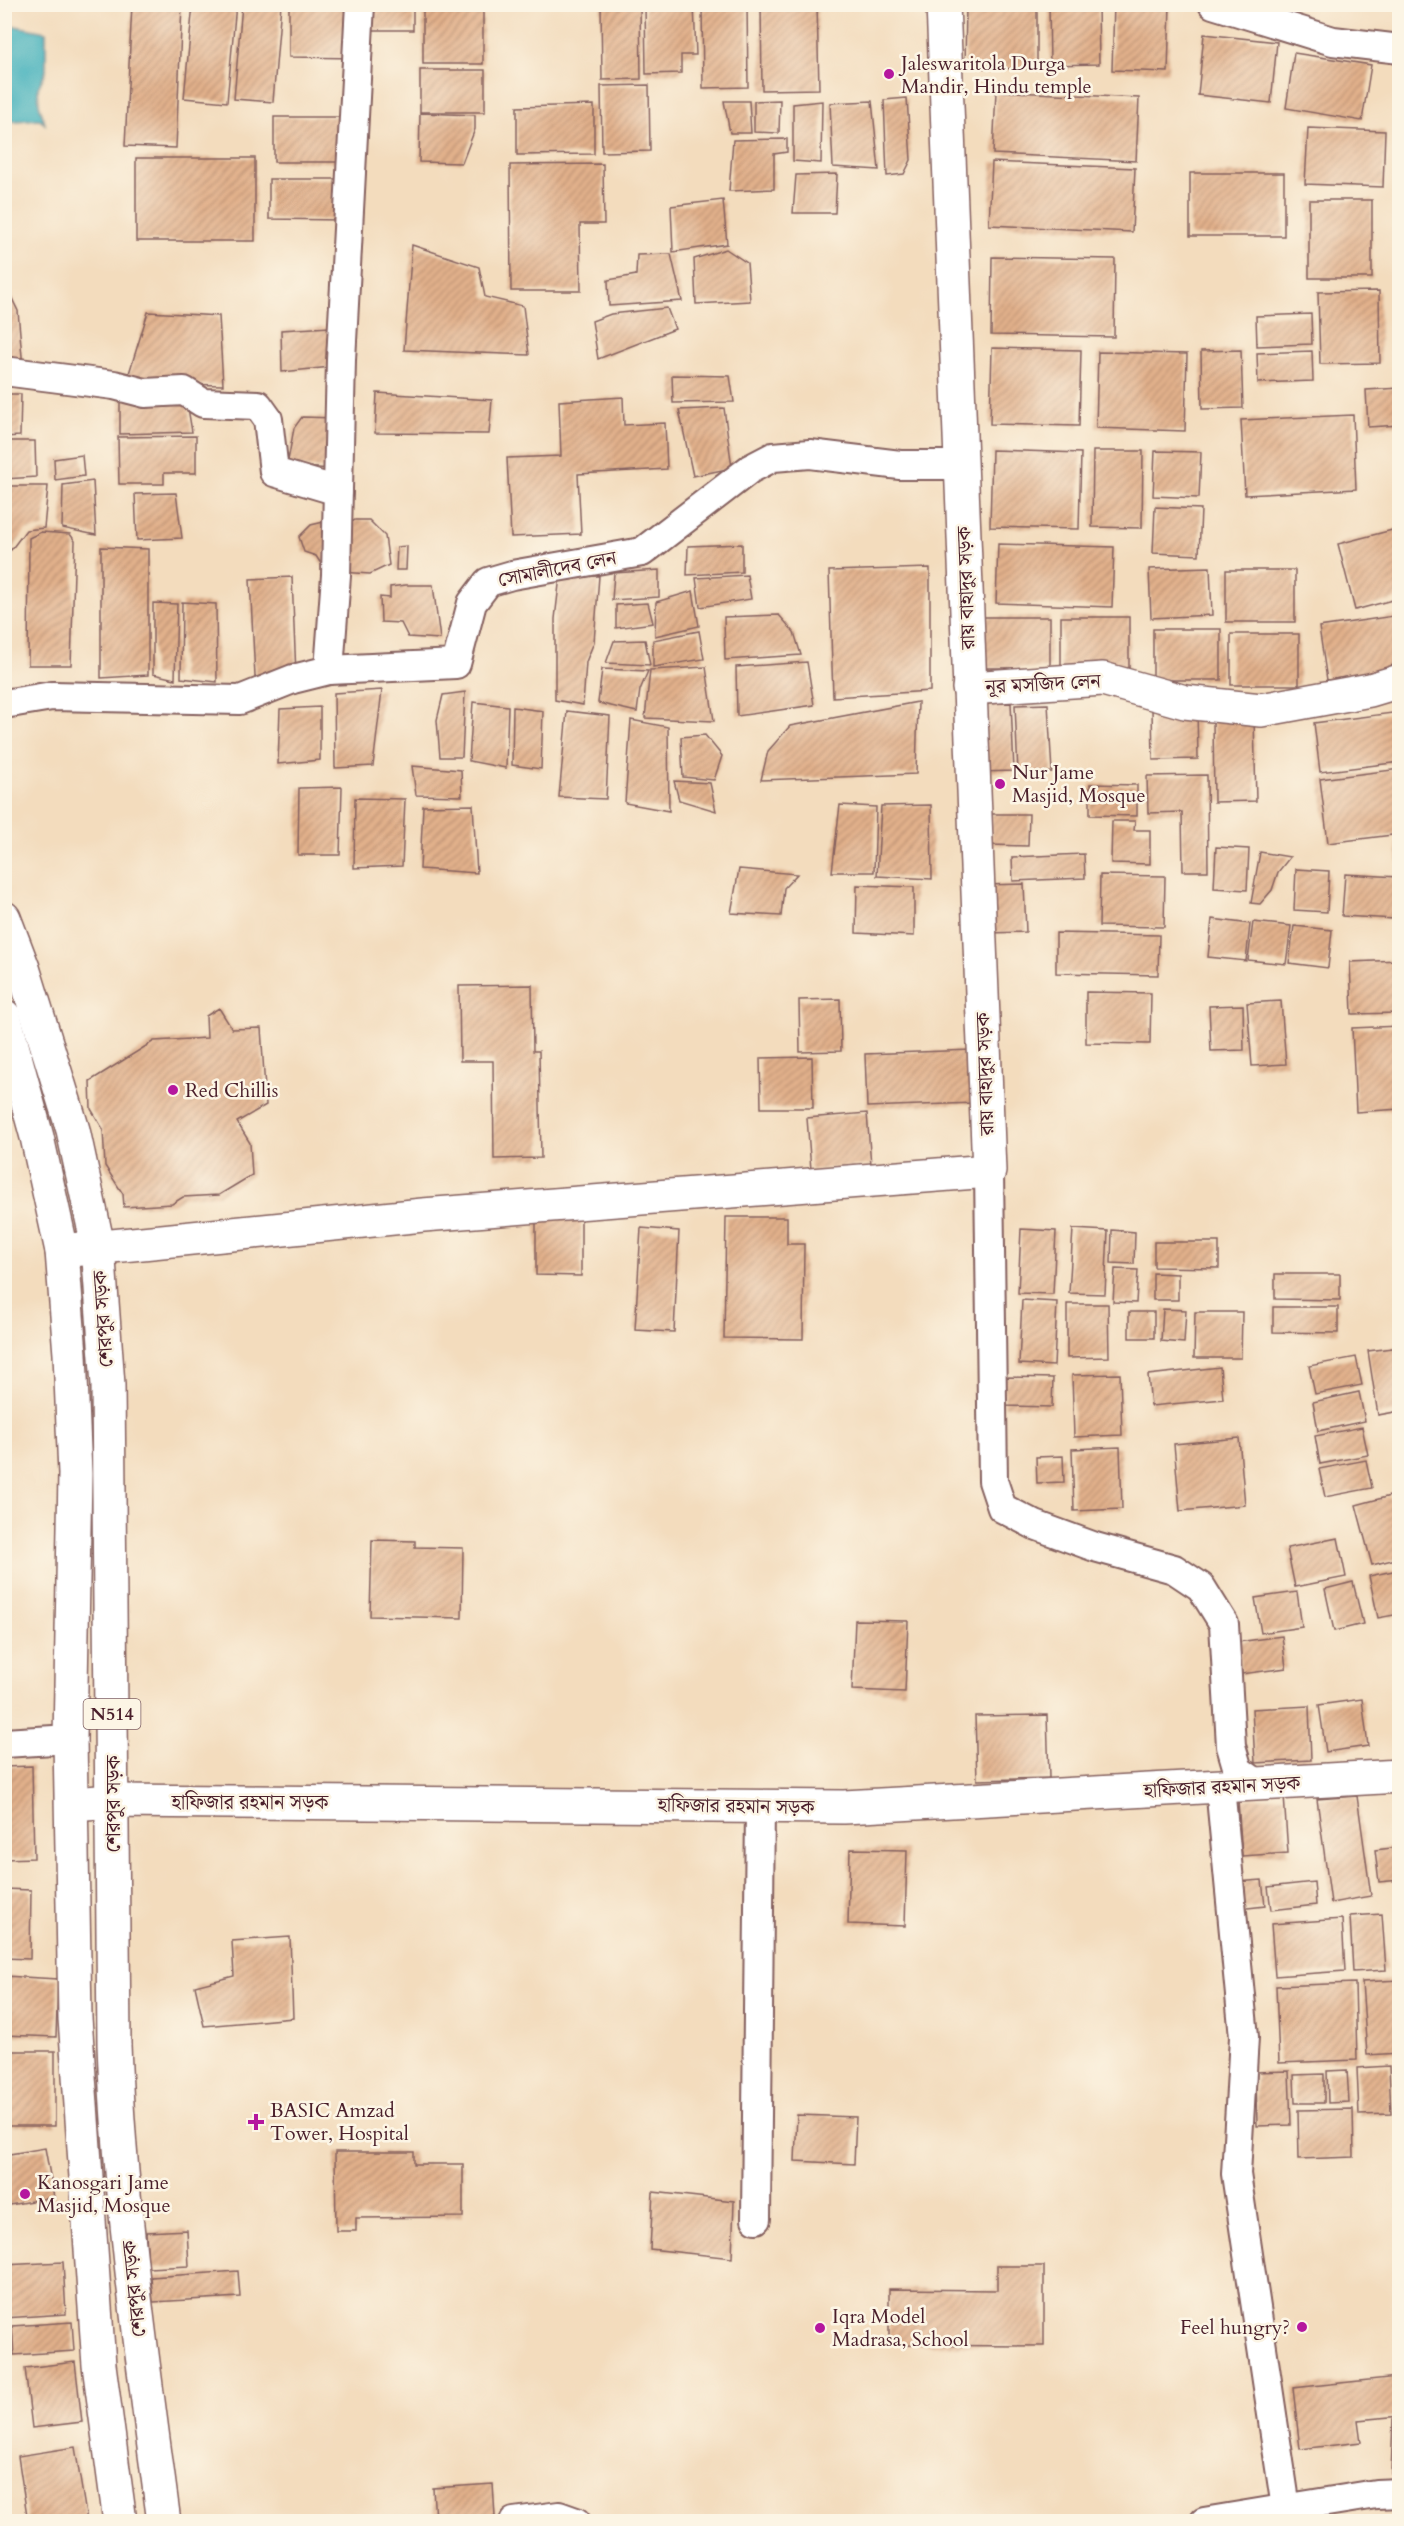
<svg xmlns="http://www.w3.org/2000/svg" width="1404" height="2526" font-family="Cardo,'Noto Serif Bengali',serif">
  <defs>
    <pattern id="building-hatch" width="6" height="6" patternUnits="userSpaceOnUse" patternTransform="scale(1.5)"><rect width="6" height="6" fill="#e2b18b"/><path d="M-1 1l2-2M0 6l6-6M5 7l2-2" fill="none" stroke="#b98f72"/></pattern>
  </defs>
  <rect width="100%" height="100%" fill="#fcf5e5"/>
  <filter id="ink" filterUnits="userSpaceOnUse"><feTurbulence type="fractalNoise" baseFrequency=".0167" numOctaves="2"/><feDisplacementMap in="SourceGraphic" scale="12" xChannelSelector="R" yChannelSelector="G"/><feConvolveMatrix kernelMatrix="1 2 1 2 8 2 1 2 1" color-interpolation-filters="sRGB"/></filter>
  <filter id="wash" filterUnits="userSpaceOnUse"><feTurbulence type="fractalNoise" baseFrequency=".008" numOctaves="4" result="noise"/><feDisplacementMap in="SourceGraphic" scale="24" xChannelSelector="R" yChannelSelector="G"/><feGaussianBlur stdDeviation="1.35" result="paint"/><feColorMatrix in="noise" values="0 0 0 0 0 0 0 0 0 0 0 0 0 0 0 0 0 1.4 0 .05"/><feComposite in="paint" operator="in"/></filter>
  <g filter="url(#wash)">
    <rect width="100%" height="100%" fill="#f3dcbd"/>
    <polygon fill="#41b0bc" stroke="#466874" stroke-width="1.5" points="5,24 46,32 46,71 38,88 39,104 45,124 39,119 5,122"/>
    <g id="blocks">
      <g fill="url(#building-hatch)">
        <polygon points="132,4 182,4 176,148 125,146"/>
        <polygon points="193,4 236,4 227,102 184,98"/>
        <polygon points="242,4 281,4 273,102 234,99"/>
        <polygon points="289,4 357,4 357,58 289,57"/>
        <rect x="367" y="4" width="46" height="26"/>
        <rect x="423" y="4" width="60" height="60"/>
        <polygon points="645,4 694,4 696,55 681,55 681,73 646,74"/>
        <polygon points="702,4 747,4 748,87 703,88"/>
        <polygon points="761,4 817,4 819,89 762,90"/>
        <polygon points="966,4 1037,4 1037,69 965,68"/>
        <polygon points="1049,4 1098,4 1099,64 1050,65"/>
        <polygon points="1114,4 1170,4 1168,72 1112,70"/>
        <polygon points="601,5 640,5 641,79 602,80"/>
        <polygon points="1204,34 1277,42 1271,103 1198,95"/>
        <polygon points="1294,53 1371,65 1362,121 1286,108"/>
        <rect x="420" y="70" width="65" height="42"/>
        <polygon points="649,85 650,151 602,152 601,86"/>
        <polygon points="996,91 1139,98 1136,161 993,154"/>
        <polygon points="907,98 911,160 904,174 887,176 884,100"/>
        <polygon points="780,100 779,133 754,132 754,101"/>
        <polygon points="724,101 749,101 751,133 730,133"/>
        <polygon points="822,101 821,163 793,161 793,104"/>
        <polygon points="872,101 879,170 833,167 830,103"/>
        <polygon points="594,105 594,154 517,155 517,107"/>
        <polygon points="420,113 475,115 475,129 462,163 419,162"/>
        <rect x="274" y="117" width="70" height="45"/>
        <polygon points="1308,128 1385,131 1383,187 1305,184"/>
        <polygon points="787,139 787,152 774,154 774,189 729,191 733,140"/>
        <rect x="136" y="158" width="119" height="83"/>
        <polygon points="992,162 1135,168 1132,232 989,225"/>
        <polygon points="603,164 604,224 580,224 581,291 511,291 510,165"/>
        <rect x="1190" y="173" width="94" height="63"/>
        <polygon points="837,174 835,213 793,213 796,175"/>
        <polygon points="269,179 342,179 342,220 269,219"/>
        <polygon points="723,200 727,244 673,252 671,206"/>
        <rect x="1309" y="200" width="63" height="78"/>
        <polygon points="412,245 479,267 485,297 523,306 529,355 404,350"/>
        <polygon points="726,249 747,263 750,301 696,304 694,259"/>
        <polygon points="671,254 682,301 609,306 608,280 636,275 637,255"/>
        <polygon points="992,257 1115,259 1114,337 991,335"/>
        <polygon points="4,282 18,311 23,368 4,366"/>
        <polygon points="1379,291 1380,363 1320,364 1318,292"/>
        <polygon points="667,308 675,329 598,359 592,321 611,314"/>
        <polygon points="148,312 219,316 223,385 126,383"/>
        <polygon points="1311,314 1312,344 1257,346 1256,316"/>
        <polygon points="330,327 331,367 282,372 281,330"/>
        <polygon points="992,348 1081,350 1079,426 990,424"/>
        <polygon points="1241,350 1243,408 1202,409 1201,351"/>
        <polygon points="1312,351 1313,381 1258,383 1257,353"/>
        <polygon points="1098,352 1187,354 1185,431 1096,428"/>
        <polygon points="672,375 730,376 734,402 673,403"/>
        <polygon points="1400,388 1400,425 1368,427 1366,390"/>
        <polygon points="377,393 492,400 489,434 375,433"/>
        <polygon points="4,394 21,394 20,436 4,437"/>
        <polygon points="120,397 187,402 192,432 120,434"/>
        <polygon points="623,397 624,425 665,423 667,469 578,474 581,534 511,537 507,458 561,456 559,401"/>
        <polygon points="724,408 732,468 693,476 679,410"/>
        <polygon points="1353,415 1356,489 1245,495 1241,420"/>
        <polygon points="302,417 335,418 333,469 287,466 294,428"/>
        <polygon points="196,436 196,473 164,473 164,484 119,484 118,437"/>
        <polygon points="4,441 35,441 36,477 4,479"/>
        <polygon points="992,450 1081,453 1079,529 990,527"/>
        <polygon points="1093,451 1143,451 1142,528 1092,527"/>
        <polygon points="1155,451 1201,452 1199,498 1153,496"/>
        <polygon points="82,455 84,476 55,480 54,459"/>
        <polygon points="93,481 96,535 62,528 63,485"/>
        <polygon points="4,486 48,486 44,528 26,530 11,550 4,542"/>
        <polygon points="176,493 182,538 137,540 135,494"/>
        <polygon points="1155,507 1201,509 1199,555 1153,553"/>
        <polygon points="332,520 323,567 316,556 304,552 299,537 311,525"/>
        <polygon points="355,520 369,520 385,536 389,565 370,574 342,572 342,529"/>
        <polygon points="1400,528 1400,598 1355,610 1338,544"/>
        <polygon points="41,532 70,534 75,541 71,665 28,665 29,538"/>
        <polygon points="742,544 742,572 687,575 688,546"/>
        <polygon points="998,544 1114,547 1112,607 996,603"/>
        <polygon points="407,546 406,570 396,570 397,547"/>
        <polygon points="101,547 148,549 148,675 101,678"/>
        <polygon points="1210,567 1212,615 1151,618 1149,569"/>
        <polygon points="930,568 930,691 833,697 829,571"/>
        <polygon points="659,570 659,597 612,600 614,573"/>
        <rect x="1226" y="570" width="69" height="52"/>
        <polygon points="747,575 751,599 700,607 696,578"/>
        <polygon points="560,576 599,576 594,642 586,662 583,705 555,700 555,619"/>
        <polygon points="292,577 296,675 255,677 250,579"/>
        <polygon points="406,585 433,585 440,639 408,637 401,623 381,622 380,597 390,598 390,587"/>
        <polygon points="693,591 699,626 655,636 656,602"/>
        <polygon points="182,602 216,604 217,682 181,678"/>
        <polygon points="153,603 177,604 175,679 153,674"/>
        <polygon points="648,603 653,623 616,628 616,605"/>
        <polygon points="779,615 794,632 801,655 725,660 724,617"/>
        <polygon points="1400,615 1400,669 1327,680 1319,627"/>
        <rect x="981" y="617" width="69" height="51"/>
        <rect x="1061" y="617" width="68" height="51"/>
        <rect x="1153" y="629" width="68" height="51"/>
        <polygon points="699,631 704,659 653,667 653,640"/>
        <rect x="1231" y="634" width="68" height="51"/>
        <polygon points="645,640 650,665 606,663 614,641"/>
        <polygon points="807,662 814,705 737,716 736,667"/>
        <polygon points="706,667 714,721 645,718 650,670"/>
        <polygon points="602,669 648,671 640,690 637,712 598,703"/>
        <polygon points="382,690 373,766 335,768 334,693"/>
        <polygon points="465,692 462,757 440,757 437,720 443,695"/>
        <polygon points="473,702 508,706 506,768 469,761"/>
        <polygon points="918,702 916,774 761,780 768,751 790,726"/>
        <polygon points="1011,703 1014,771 980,772 977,704"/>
        <polygon points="1048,704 1052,772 1018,773 1015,705"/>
        <polygon points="320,707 320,760 278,764 280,709"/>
        <polygon points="513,707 543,711 541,769 512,765"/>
        <polygon points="1197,708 1198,759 1153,760 1152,709"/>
        <polygon points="567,711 610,716 606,799 559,797"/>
        <polygon points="1400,712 1400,762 1320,772 1314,723"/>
        <polygon points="1254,718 1256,801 1214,802 1213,719"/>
        <polygon points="631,720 668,727 669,811 625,803"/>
        <polygon points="705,735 722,756 714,780 683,777 681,737"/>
        <polygon points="412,766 461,770 462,796 416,795"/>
        <polygon points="1400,769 1400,834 1328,843 1320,779"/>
        <polygon points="1207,775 1208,871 1183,871 1182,812 1148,813 1147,776"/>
        <polygon points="674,781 710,783 716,811 679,800"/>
        <polygon points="1090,784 1137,785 1137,816 1090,815"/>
        <polygon points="342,787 340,855 298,855 299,788"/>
        <polygon points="355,798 405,799 402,866 354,868"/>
        <polygon points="473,805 477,873 420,869 423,806"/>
        <polygon points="840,805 876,807 874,872 832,872"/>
        <polygon points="931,805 932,879 877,876 881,806"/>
        <polygon points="992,814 1029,814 1028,846 991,845"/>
        <polygon points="1112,821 1135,821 1134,830 1150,830 1150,864 1111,863"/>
        <polygon points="1396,844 1400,844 1400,864 1398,864"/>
        <polygon points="1216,847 1249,849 1247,890 1214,888"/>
        <polygon points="1260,852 1290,857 1278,872 1272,890 1260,904 1251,903"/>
        <polygon points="1084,854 1085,878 1013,881 1012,857"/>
        <polygon points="739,869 797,874 784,888 781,916 731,913"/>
        <polygon points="1296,869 1329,871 1327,912 1294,910"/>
        <polygon points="1345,874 1398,877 1395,919 1342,916"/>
        <polygon points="1100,875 1165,876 1164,927 1099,926"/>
        <polygon points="1024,884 1026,932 988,933 985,885"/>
        <polygon points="857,885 914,887 914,936 856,933"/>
        <polygon points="1212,919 1250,924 1246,961 1208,957"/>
        <polygon points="1253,922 1291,926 1286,964 1248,960"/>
        <polygon points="1294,926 1332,930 1328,968 1289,963"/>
        <polygon points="1056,933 1159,935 1158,975 1056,973"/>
        <polygon points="1400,960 1400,1013 1352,1014 1350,962"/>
        <polygon points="532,985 533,1051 539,1051 541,1158 494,1159 493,1061 460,1061 459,986"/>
        <polygon points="1086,992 1151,993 1150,1044 1086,1043"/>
        <polygon points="840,999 841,1051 800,1052 799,1000"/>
        <polygon points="1281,1001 1286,1064 1252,1066 1247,1003"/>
        <polygon points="1243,1005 1244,1050 1211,1051 1209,1006"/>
        <polygon points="219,1008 232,1029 261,1028 266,1105 237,1122 250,1143 252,1175 219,1195 183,1197 172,1204 124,1207 123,1194 105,1166 103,1129 91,1109 90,1081 154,1041 207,1038 206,1016"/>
        <polygon points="1400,1026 1400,1109 1356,1112 1352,1028"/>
        <polygon points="972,1050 974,1103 867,1107 865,1054"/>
        <polygon points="812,1057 813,1108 761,1108 760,1058"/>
        <polygon points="867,1113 871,1165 811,1170 807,1118"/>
        <polygon points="536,1214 581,1214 581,1276 536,1275"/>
        <polygon points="726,1217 787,1217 787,1244 804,1244 803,1339 724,1338"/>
        <polygon points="641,1228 679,1231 674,1332 635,1330"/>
        <polygon points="1021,1229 1056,1231 1053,1294 1018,1293"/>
        <polygon points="1073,1229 1108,1231 1105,1294 1069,1293"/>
        <polygon points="1112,1230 1135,1232 1134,1264 1111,1263"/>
        <polygon points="1154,1242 1219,1242 1219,1268 1154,1267"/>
        <polygon points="1115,1269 1138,1270 1136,1303 1113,1302"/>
        <polygon points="1153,1273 1178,1274 1178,1300 1153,1300"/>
        <polygon points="1275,1274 1340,1274 1340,1300 1275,1299"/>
        <polygon points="1022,1300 1057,1302 1054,1366 1019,1364"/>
        <polygon points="1067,1304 1108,1304 1109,1357 1067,1358"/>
        <polygon points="1273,1307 1338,1307 1338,1333 1273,1332"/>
        <polygon points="1163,1309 1186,1310 1184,1343 1161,1341"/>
        <rect x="1129" y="1312" width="25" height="26"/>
        <polygon points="1195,1312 1242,1312 1241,1358 1194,1358"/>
        <polygon points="1400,1347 1400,1411 1378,1415 1368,1351"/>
        <polygon points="1356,1357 1362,1385 1315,1394 1309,1366"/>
        <polygon points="1220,1367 1223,1399 1151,1406 1148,1375"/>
        <polygon points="1120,1374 1122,1435 1074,1437 1072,1375"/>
        <polygon points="1005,1377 1053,1378 1052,1407 1004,1406"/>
        <polygon points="1359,1392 1365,1421 1318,1431 1313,1402"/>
        <polygon points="1362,1427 1368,1455 1320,1464 1315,1436"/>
        <polygon points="1239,1438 1245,1505 1180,1511 1174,1444"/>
        <polygon points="1120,1447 1122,1509 1074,1511 1072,1449"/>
        <polygon points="1063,1456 1064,1482 1037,1483 1036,1457"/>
        <polygon points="1366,1460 1372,1488 1325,1497 1319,1469"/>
        <polygon points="1390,1496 1400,1532 1400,1558 1372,1565 1356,1505"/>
        <polygon points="1338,1538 1346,1577 1295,1587 1287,1548"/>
        <polygon points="372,1540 415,1541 415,1547 463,1548 462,1618 370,1616"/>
        <polygon points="1398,1570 1400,1614 1378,1618 1369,1576"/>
        <polygon points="1353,1582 1363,1624 1334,1631 1325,1589"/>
        <polygon points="1297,1592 1302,1627 1261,1633 1255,1598"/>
        <polygon points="855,1620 908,1621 905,1692 852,1690"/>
        <polygon points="1282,1636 1286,1668 1242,1674 1238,1642"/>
        <polygon points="1362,1699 1368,1746 1326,1752 1319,1705"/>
        <polygon points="1309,1706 1311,1760 1255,1763 1252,1709"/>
        <polygon points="1047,1715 1049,1778 977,1780 975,1716"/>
        <polygon points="32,1766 34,1858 4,1859 4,1767"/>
        <polygon points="1284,1796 1288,1853 1242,1856 1238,1800"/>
        <polygon points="1357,1796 1371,1896 1331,1903 1317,1799"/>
        <polygon points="1400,1847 1400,1880 1379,1882 1375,1850"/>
        <polygon points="850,1849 907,1850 905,1926 848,1924"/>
        <polygon points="1262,1880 1265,1906 1239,1909 1237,1882"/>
        <polygon points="1314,1882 1316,1905 1271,1910 1268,1887"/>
        <polygon points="4,1889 31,1890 30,1959 4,1958"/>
        <polygon points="1382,1914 1386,1970 1353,1972 1350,1916"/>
        <polygon points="1342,1919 1345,1971 1275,1976 1271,1924"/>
        <polygon points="290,1937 293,2018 204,2026 195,1986 234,1976 232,1941"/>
        <polygon points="4,1976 58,1979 56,2037 4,2035"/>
        <polygon points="1400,1980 1400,2053 1367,2055 1362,1982"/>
        <polygon points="1355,1983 1357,2060 1279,2063 1276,1986"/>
        <rect x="5" y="2051" width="50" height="75"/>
        <polygon points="1389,2066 1391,2114 1359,2115 1357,2068"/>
        <polygon points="1347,2070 1349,2102 1328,2103 1327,2071"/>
        <polygon points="1289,2071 1291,2125 1257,2126 1256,2072"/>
        <polygon points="1324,2074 1324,2103 1295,2103 1294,2075"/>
        <polygon points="1353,2109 1354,2157 1299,2159 1298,2110"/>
        <polygon points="797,2115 856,2117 854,2164 795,2161"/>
        <polygon points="45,2148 54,2197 4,2206 4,2155"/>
        <polygon points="335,2152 414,2152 414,2164 463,2164 463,2217 356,2218 356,2231 336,2231"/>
        <polygon points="653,2192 734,2201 732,2258 650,2249"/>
        <polygon points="187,2230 189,2266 148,2268 146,2232"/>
        <polygon points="63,2262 66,2314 4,2318 4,2265"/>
        <polygon points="997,2266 1044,2266 1044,2346 889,2345 889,2289 997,2290"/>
        <polygon points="238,2271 240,2297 153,2302 151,2277"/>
        <polygon points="72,2322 74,2351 14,2355 12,2326"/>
        <polygon points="75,2362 82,2422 32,2428 25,2368"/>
        <polygon points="1397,2377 1400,2416 1358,2420 1361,2442 1300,2449 1293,2388"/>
        <polygon points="1393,2419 1400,2419 1400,2474 1391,2474"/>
        <polygon points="75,2447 87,2521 28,2522 18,2456"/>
        <polygon points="493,2484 495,2517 435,2521 433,2488"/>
      </g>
    </g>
  </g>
  <g filter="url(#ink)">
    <use href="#blocks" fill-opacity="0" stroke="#85615e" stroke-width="1.5"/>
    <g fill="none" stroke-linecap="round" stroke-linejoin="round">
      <g stroke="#85615e" stroke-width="32">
        <g id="minor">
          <polyline points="1213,4 1333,41 1400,49"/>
          <polyline points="4,371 114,385 145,393 184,391 203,403 258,405 268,419 274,472 338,491"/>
          <polyline points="329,670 336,575 341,360 360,4"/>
          <polyline points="4,704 52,696 240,700 293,679 329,670 456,664 472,603 488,582 512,575 642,552 750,469 773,457 810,454 900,465 962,465"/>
          <polyline points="989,1171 993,1481 1002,1508 1035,1525 1095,1547 1174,1569 1201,1587 1224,1624 1231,1746 1238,1770 1259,1785"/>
          <polyline points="4,1743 70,1739"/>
          <polyline points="1220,1787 1244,2037 1236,2174 1286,2508"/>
          <polyline points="756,2219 760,1806"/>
          <polyline points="514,2522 559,2516 576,2522"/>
          <polyline points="1204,2522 1376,2494 1400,2493"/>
        </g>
      </g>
      <g stroke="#85615e" stroke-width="36">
        <g id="tertiary">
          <polyline points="969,688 1103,679 1185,702 1261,710 1370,690 1400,681"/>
          <polyline points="62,1251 423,1215 989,1171 943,4"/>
          <polyline points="72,1804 113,1801 844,1807 1400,1776"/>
        </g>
      </g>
      <g stroke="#85615e" stroke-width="36">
        <g id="trunk">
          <path d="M4 918 23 968 73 1130 98 1246 108 1385 114 2045C120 2205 143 2363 164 2522"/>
          <polyline points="4,1016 37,1137 62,1251 70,1354 75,1474 70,1739 75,2018 99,2365 120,2522"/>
        </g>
      </g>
      <use href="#minor" stroke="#fff" stroke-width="28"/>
      <use href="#tertiary" stroke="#fff" stroke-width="33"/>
      <use href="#trunk" stroke="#fff" stroke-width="33"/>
    </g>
  </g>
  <g fill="#b5179e" stroke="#fcf5e5" stroke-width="2">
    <circle cx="889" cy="74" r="6"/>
    <circle cx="1000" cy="784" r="6"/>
    <circle cx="173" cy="1090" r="6"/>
    <path d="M253 2113h6v6h6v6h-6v6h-6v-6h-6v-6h6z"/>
    <circle cx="25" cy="2194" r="6"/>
    <circle cx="1302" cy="2327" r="6"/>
    <circle cx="820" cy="2328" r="6"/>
  </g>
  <g text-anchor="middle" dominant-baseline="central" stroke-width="5" stroke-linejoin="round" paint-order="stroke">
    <rect fill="#fcf5e5" stroke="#7f5f63" stroke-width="1.5" x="83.5" y="1699" width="57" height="30" rx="4.5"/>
    <g font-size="18" font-weight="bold" fill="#4a1f2b">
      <text x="112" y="1714">N514</text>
    </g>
    <g font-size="20" fill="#4a1f2b" stroke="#fcf5e5" text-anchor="start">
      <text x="901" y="63">Jaleswaritola Durga<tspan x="901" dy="23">Mandir, Hindu temple</tspan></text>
      <text x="1012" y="772">Nur Jame<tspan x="1012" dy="23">Masjid, Mosque</tspan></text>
      <text x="185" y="1090">Red Chillis</text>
      <text x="270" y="2110">BASIC Amzad<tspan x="270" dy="23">Tower, Hospital</tspan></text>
      <text x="37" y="2182">Kanosgari Jame<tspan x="37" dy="23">Masjid, Mosque</tspan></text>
      <text x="832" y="2316">Iqra Model<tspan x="832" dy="23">Madrasa, School</tspan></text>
      <text x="1290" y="2327" text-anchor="end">Feel hungry?</text>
    </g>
    <g font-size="20" fill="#4a1f2b" stroke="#fcf5e5">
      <text transform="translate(557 569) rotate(-11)">সোমালীদেব লেন</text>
      <text transform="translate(966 588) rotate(-92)">রায় বাহাদুর সড়ক</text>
      <text transform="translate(1043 684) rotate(-3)">নূর মসজিদ লেন</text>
      <text transform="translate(985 1074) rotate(-92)">রায় বাহাদুর সড়ক</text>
      <text transform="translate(103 1319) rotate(-94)">শেরপুর সড়ক</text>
      <text transform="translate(1222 1787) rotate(-3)">হাফিজার রহমান সড়ক</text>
      <text x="250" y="1802">হাফিজার রহমান সড়ক</text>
      <text transform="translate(113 1804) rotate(-90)">শেরপুর সড়ক</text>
      <text transform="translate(736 1806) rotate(1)">হাফিজার রহমান সড়ক</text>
      <text transform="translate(134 2289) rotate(-96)">শেরপুর সড়ক</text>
    </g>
  </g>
  <rect width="1404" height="2526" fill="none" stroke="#fcf5e5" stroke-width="24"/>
</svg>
